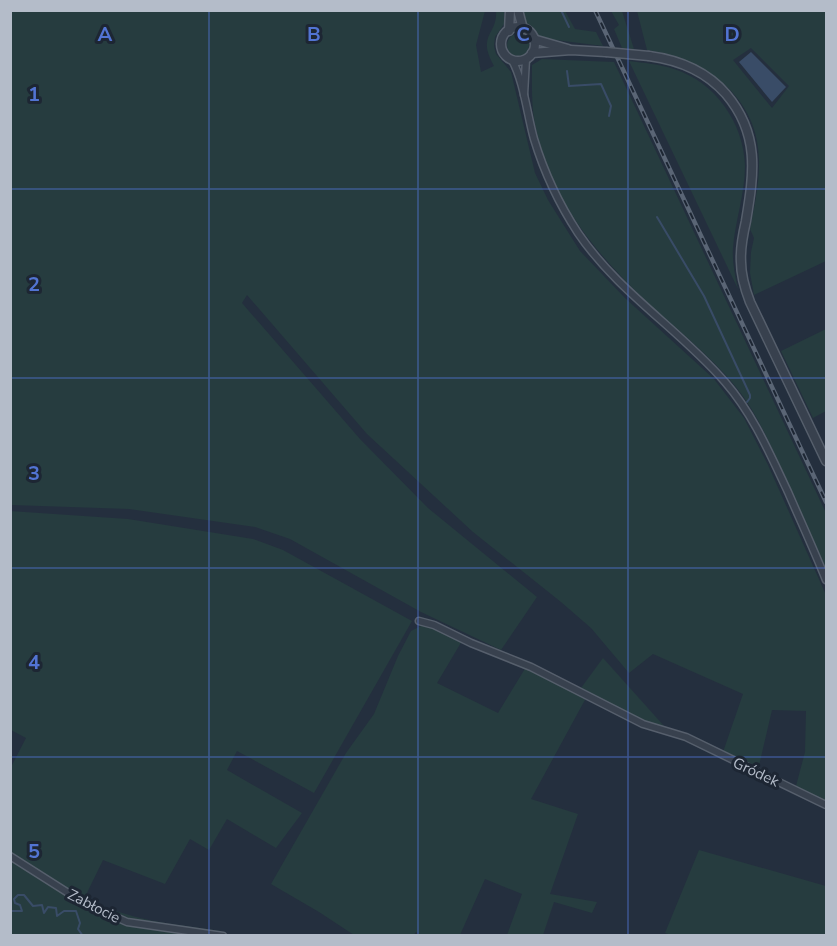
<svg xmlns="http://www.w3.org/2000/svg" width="837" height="946" font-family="'Nunito Sans',sans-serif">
  <rect width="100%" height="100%" fill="#242f3e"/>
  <g fill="#263c3f" fill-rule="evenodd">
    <path d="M10 11H485L476 45 481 72 494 66C476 34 498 35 496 11H504V24L495 37 494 46 496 54 511 72 535 173 548 200 580 251 625 298 714 379 744 418 768 465 826 595V801L796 786 805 752 806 711 772 710 758 770 723 752 743 694 653 654 629 673 591 628 561 602 473 532 367 434 247 295 242 303 360 439 428 508 537 597 501 650 421 612 290 539 255 527 129 509 11 505Z"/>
    <polygon points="521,11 565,11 575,29 596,32 603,46 540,38 523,21"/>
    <polygon points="611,11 622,11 634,49 622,48 614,29 619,25"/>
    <path d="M637 11H826V261L754 295 750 273 751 252 754 238 750 229C754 208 759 186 759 165 761 98 706 59 647 50ZM751 48 789 86 772 108 733 60Z"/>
    <circle cx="518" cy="45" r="11"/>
    <path d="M542 59 614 62 826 513V570C813 538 798 506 784 474 770 444 757 413 736 387 710 355 677 330 647 302 598 256 552 201 537 133 531 111 532 88 532 65Z"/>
    <path d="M629 61C644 63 659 64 674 69 715 82 744 123 745 166 745 194 735 221 733 248 732 262 735 275 738 289Z"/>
    <polygon points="826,329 826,411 813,418 781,351"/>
    <path d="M10 511 128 519 253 539 283 550 412 621 314 793 237 751 227 770 302 813 276 848 227 819 209 850 190 839 165 884 103 860 85 897C127 921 174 924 221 931L220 935H11V767L26 738 11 730Z"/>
    <polygon points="425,624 462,641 437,683 498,713 526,667 586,698 531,799 578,814 550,894 597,902 592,913 554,902 543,935 507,935 522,894 485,879 460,935 421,935 416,932 414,935 354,935 319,912 271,884 346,753 374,714 398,656 411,631"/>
    <polygon points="603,658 664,726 651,725 581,688"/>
    <polygon points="699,850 826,886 825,914 826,915 826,935 674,936 665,933"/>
  </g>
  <polygon fill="#394c67" points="751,52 786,87 772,102 739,62"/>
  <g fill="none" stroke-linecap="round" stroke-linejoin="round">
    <g stroke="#394c67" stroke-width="2">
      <polyline points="561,10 569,27"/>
      <polyline points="567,71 569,86 601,84 611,106 609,116"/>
      <polyline points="657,217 704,296 750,395 750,398 747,402"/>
      <polyline points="10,911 22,911 20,905 15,903 14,899 18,895 24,895 33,906 42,905 44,913 48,907 56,908 57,916 64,911 76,911 80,923 78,929 83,936"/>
    </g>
    <g stroke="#565f6c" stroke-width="9">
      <g id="minor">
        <path d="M512 60C524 82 527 114 534 139 544 172 559 204 578 233 618 292 679 329 725 382 753 414 770 454 788 492 801 522 814 550 826 580"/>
        <polyline points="524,95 526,59"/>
        <polyline points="419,621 434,625 471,643 531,667 643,724 686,737 826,805"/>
        <polyline points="10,856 84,903 127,922 223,936"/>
      </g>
    </g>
    <g stroke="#565f6c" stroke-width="11">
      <g id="tertiary">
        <polyline points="518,10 523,29"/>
        <circle cx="518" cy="44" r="17"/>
        <polyline points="509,31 510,10"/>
        <polyline points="533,39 568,49"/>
        <polyline points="532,53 571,50 606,52"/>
        <path d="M649 56C679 60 706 71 726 94 760 134 754 173 746 221 743 234 740 248 741 262 741 276 745 289 750 302L826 461"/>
      </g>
    </g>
    <use href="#minor" stroke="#38414e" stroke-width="6"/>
    <use href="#tertiary" stroke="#38414e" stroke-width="8"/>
    <g stroke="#5a6575" stroke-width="4.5">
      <polyline id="rail" points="595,10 826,502"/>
    </g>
    <use href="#rail" stroke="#1d2633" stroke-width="2" stroke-dasharray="7" stroke-linecap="butt"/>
    <g stroke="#565f6c" stroke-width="11" stroke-linecap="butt">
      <polyline id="tertiary-bridge" points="606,52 649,56"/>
    </g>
    <use href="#tertiary-bridge" stroke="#38414e" stroke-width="8"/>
  </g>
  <path fill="none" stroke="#5274d3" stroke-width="1.5" stroke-opacity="0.55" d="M209 10V936M418 10V936M628 10V936M10 189H826M10 378H826M10 568H826M10 757H826"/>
  <g text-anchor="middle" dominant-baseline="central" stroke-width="6" stroke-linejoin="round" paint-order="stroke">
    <g font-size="15" fill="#b4bcc9" stroke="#1d2633">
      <text transform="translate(756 772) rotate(25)">Gródek</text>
      <text transform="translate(94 906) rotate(27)">Zabłocie</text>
    </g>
  </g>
  <g font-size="20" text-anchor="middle" font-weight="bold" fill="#5274d3" stroke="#1d2633" stroke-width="6" stroke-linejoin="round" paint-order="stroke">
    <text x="105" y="41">A</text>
    <text x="314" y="41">B</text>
    <text x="523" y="41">C</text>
    <text x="732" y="41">D</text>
    <text x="34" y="101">1</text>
    <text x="34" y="291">2</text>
    <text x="34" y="480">3</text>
    <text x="34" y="669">4</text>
    <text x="34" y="858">5</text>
  </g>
  <rect width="837" height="946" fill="none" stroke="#b4bcc9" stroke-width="24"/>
</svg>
